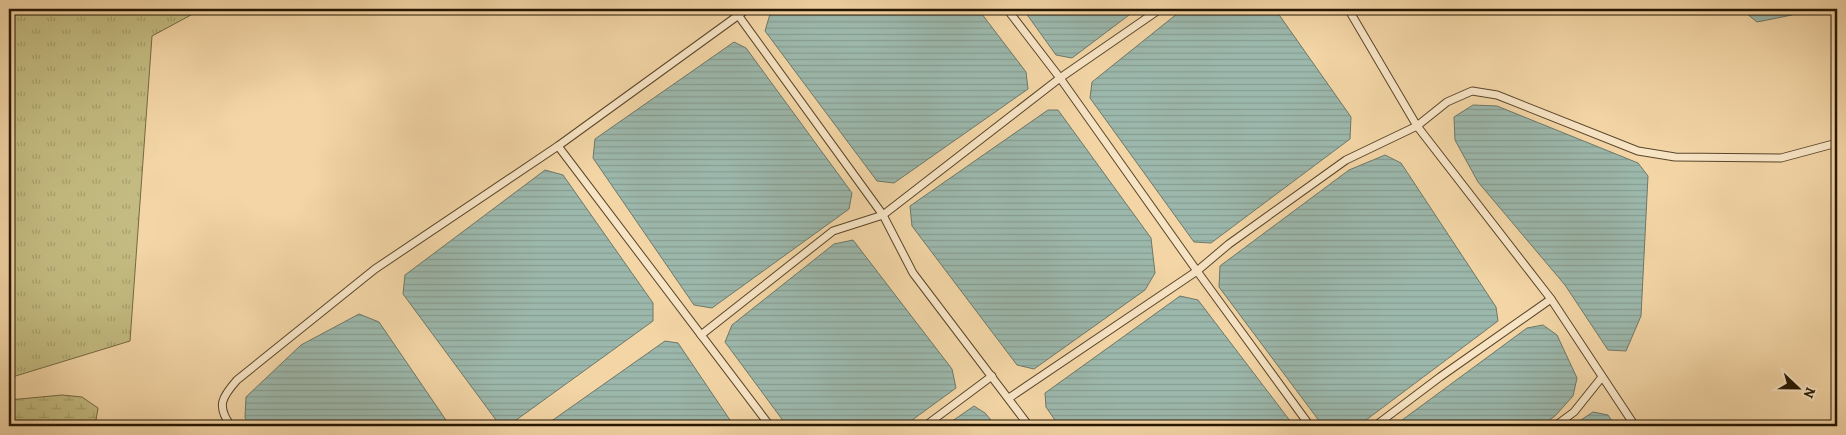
<svg xmlns="http://www.w3.org/2000/svg" width="1846" height="435" font-family="Alegreya,serif">
  <defs>
    <pattern id="grass-tufts" width="24" height="20" patternUnits="userSpaceOnUse" patternTransform="scale(1.25)"><rect width="24" height="20" fill="#c3bb81"/><path d="M3 7l-1-3M5 7V3M7 7l1-3M15 17l-1-3M17 17v-4M19 17l1-3" fill="none" stroke="#a7a06e"/></pattern>
    <pattern id="wetland-marsh" width="20" height="14" patternUnits="userSpaceOnUse" patternTransform="scale(1.25)"><rect width="20" height="14" fill="#c3bb81"/><path d="M1 5h8M5 5V1M11 12h8M15 12V8" fill="none" stroke="#a7a06e"/></pattern>
    <pattern id="water-rules" width="6" height="5" patternUnits="userSpaceOnUse" patternTransform="scale(1.25)"><rect width="6" height="5" fill="#9cb8ac"/><path d="M0 2.5h6" fill="none" stroke="#869d92"/></pattern>
  </defs>
  <rect width="100%" height="100%" fill="#f3d5a6"/>
  <filter id="stains"><feTurbulence type="fractalNoise" baseFrequency=".004" numOctaves="4"/><feColorMatrix values="0 0 0 0 .2 0 0 0 0 .09 0 0 0 0 .02 0 0 0 .5 -.17"/></filter>
  <radialGradient id="worn" r=".72"><stop offset=".6" stop-color="#630" stop-opacity="0"/><stop offset="1" stop-color="#630" stop-opacity=".3"/></radialGradient>
  <polygon fill="url(#grass-tufts)" stroke="#746941" points="9,9 202,9 152,36 130,341 9,378"/>
  <polygon fill="url(#wetland-marsh)" stroke="#746941" points="62,395 82,397 98,408 95,426 9,426 9,400"/>
  <g fill="url(#water-rules)" stroke="#6d7868">
    <polygon points="777,9 978,9 1026,72 1028,89 894,183 877,181 765,31 770,14"/>
    <polygon points="1023,9 1137,9 1072,58 1056,55"/>
    <polygon points="1183,9 1275,9 1351,117 1350,139 1211,243 1194,242 1090,98 1092,82"/>
    <polygon points="1741,9 1799,9 1792,15 1757,22"/>
    <polygon points="734,42 746,48 852,193 849,209 712,308 694,305 593,158 595,139"/>
    <polygon points="1473,105 1497,106 1638,163 1648,176 1641,316 1626,351 1608,350 1565,285 1478,182 1455,140 1454,117"/>
    <polygon points="1048,110 1058,110 1151,238 1155,273 1145,290 1034,369 1017,365 912,226 910,206"/>
    <polygon points="1385,155 1401,163 1496,307 1498,321 1358,426 1323,426 1219,287 1220,266 1349,170"/>
    <polygon points="545,170 563,175 653,303 653,321 512,423 499,424 403,294 405,275"/>
    <polygon points="853,240 952,369 956,388 904,426 787,426 725,342 732,325 834,244"/>
    <polygon points="1180,296 1198,300 1294,426 1059,426 1046,407 1045,393"/>
    <polygon points="359,314 379,322 450,426 251,426 245,418 246,397 301,345"/>
    <polygon points="1543,325 1557,335 1577,378 1573,396 1555,416 1541,426 1394,426 1527,328"/>
    <polygon points="665,341 678,343 734,426 549,426 550,422"/>
    <polygon points="974,406 985,413 996,426 945,426"/>
    <polygon points="1593,412 1608,415 1615,426 1572,426"/>
  </g>
  <g fill="none" stroke-linecap="round" stroke-linejoin="round">
    <g stroke="#59462a" stroke-width="9">
      <g id="service">
        <polyline points="1007,9 1060,78 1197,271 1310,426"/>
        <polyline points="1346,9 1350,12 1417,126 1551,299 1635,426"/>
        <polyline points="738,15 883,215 913,273 1029,426"/>
        <polyline points="558,146 770,426"/>
        <polyline points="701,335 833,231 883,215 1060,78 1160,9"/>
        <polyline points="1009,398 1197,271 1229,244 1346,160 1417,126 1447,102 1472,91 1497,95 1638,151 1675,157 1781,158 1837,143"/>
        <path d="M231 426C216 406 222 397 237 380L375 269 558 146 747 9"/>
        <polyline points="925,426 992,376"/>
        <polyline points="1375,426 1440,377 1551,299"/>
        <polyline points="1555,426 1574,412 1602,377"/>
      </g>
    </g>
    <use href="#service" stroke="#f7e4c5" stroke-width="7"/>
  </g>
  <rect width="1846" height="435" fill="none" stroke="#f3d5a6" stroke-width="30"/>
  <rect x="10" y="10" width="1826" height="415" fill="none" stroke="#261701" stroke-width="2.5"/>
  <rect x="15" y="15" width="1816" height="405" fill="none" stroke="#261701"/>
  <g transform="translate(1798 388) rotate(112)" stroke="#f7e4c5" stroke-width="4" paint-order="stroke">
  <path d="M0-4L9 19L0 12L-9 19Z" fill="#261701"/>
  <text y="-8" font-size="14" font-weight="bold" text-anchor="middle" fill="#261701">N</text>
  </g>
  <rect width="100%" height="100%" filter="url(#stains)"/>
  <rect width="100%" height="100%" fill="url(#worn)"/>
</svg>
